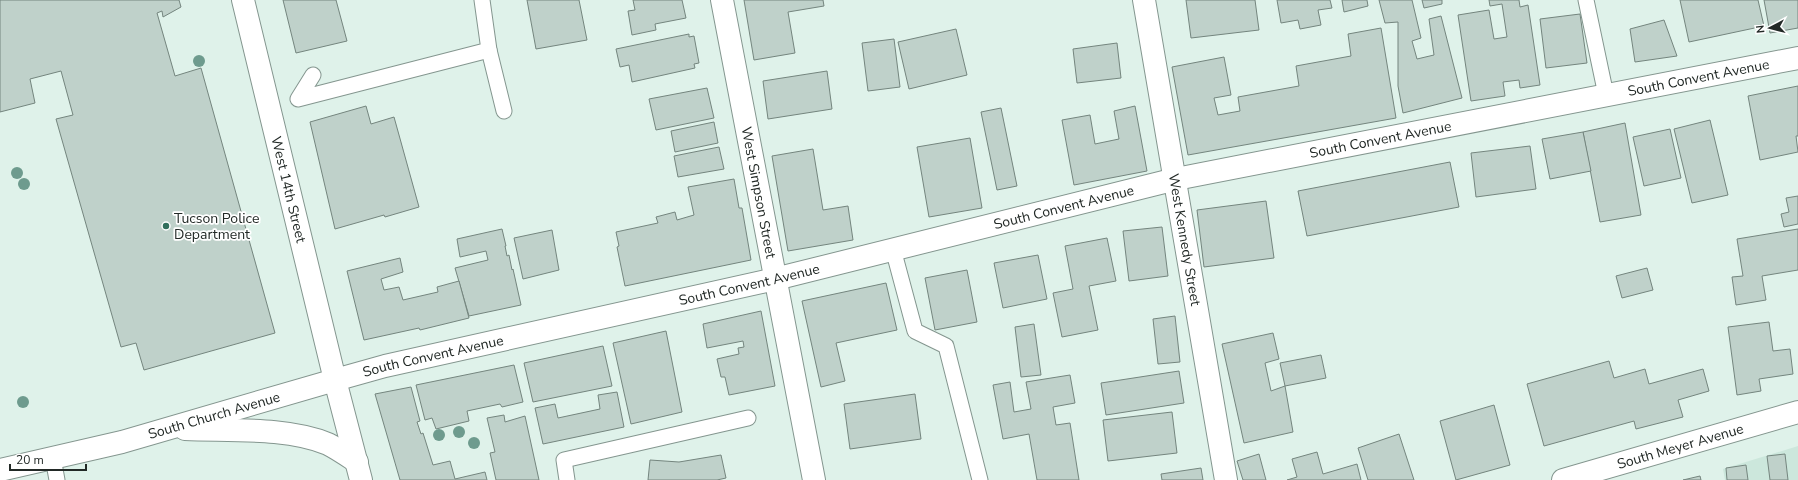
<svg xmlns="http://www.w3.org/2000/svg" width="1798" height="480" font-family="'Nunito Sans',sans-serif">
  <rect width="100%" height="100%" fill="#dff2ea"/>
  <polygon fill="#cce7dc" points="1798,446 1798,480 1725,480 1723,469"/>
  <g fill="#bfd1ca" stroke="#74857e">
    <polygon points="0,0 179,0 181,7 163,17 162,11 157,13 175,76 201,68 275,333 144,370 136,343 121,347 56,119 73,115 61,71 30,79 35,103 0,112"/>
    <polygon points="283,0 336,0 347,41 296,53"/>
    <polygon points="527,0 579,0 587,40 536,49"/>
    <polygon points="633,0 682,0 686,18 655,24 656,30 632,35 628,11 635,10"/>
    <polygon points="744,0 823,0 824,6 788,12 795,53 754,60"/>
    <polygon points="1186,0 1255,0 1259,30 1191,38"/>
    <polygon points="1277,0 1330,0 1332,8 1318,10 1321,25 1300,29 1298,20 1281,23"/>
    <polygon points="1342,0 1367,0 1368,6 1344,12"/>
    <polygon points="1379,0 1412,0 1421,38 1412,41 1417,59 1434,55 1429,19 1441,16 1462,98 1403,113 1398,86 1398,22 1385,23"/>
    <polygon points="1422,0 1442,0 1442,4 1424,8"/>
    <polygon points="1489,0 1519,0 1520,7 1528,5 1540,85 1520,88 1519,80 1503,82 1505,96 1471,101 1458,15 1489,10 1494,39 1507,37 1502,4 1490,6"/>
    <polygon points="1680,0 1758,0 1764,26 1689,42"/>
    <polygon points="1764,0 1798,0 1798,28 1770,33"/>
    <polygon points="1580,14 1587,63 1546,68 1540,19"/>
    <polygon points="1664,20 1677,56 1635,62 1630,29"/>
    <polygon points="1381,28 1396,118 1188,155 1172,67 1224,57 1231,95 1214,98 1218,115 1240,111 1238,97 1299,86 1296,66 1351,56 1348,34"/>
    <polygon points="956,29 967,75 909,89 898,42"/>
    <polygon points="689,34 689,37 694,36 699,63 694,64 695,68 632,82 629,65 620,67 616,49"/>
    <polygon points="894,39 900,87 868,91 862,43"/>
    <polygon points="1117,43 1121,78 1077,83 1073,49"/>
    <polygon points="827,71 832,109 768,119 763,81"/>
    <polygon points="1798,86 1798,136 1796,136 1798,152 1760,160 1748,96"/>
    <polygon points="707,88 714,118 656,130 649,99"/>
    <polygon points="366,106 371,124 394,117 419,207 385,217 384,215 335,229 310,122"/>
    <polygon points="1135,106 1147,171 1074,185 1062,120 1090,115 1095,144 1119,139 1114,111"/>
    <polygon points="1001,108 1017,186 997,190 981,112"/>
    <polygon points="1710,120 1728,195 1692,203 1674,129"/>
    <polygon points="714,122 718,143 675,152 671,131"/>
    <polygon points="1625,123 1641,215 1600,222 1583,132"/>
    <polygon points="1670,129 1681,178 1644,186 1633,137"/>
    <polygon points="1583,132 1591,171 1550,179 1542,139"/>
    <polygon points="970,138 982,208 929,217 917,147"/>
    <polygon points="1530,146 1536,189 1476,197 1471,153"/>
    <polygon points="719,147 724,169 678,177 674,156"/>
    <polygon points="813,149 823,210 848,206 853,240 788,251 772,156"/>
    <polygon points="1450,162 1459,207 1307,236 1298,191"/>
    <polygon points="734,179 739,208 742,208 751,260 625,286 617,247 619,246 616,232 658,223 656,217 675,212 677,220 694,215 688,187"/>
    <polygon points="1798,196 1798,224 1784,227 1781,214 1789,212 1786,198"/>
    <polygon points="1266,201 1274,258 1204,267 1197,210"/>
    <polygon points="1162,227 1168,276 1129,281 1123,231"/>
    <polygon points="502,229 506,246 505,246 507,256 509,255 512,270 513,269 521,305 469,316 455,268 488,260 486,251 460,257 457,239"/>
    <polygon points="1798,229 1798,270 1762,276 1766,300 1736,305 1732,277 1743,276 1737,239"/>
    <polygon points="552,230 559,270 523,279 514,238"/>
    <polygon points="1107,238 1116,281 1089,286 1098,330 1062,337 1053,293 1073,289 1065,246"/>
    <polygon points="1038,255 1047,299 1003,308 994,263"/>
    <polygon points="400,258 403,272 381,279 384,290 399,287 403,300 438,292 437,287 459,281 469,318 420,330 419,328 364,340 347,271"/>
    <polygon points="1647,268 1653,290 1622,298 1616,276"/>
    <polygon points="967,270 977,322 935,330 925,278"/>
    <polygon points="886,283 897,330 836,343 845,381 821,387 802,301"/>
    <polygon points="761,311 775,386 729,395 725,377 721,377 717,359 739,354 738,348 744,347 743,341 707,348 703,324"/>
    <polygon points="1175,316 1180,362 1158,364 1153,319"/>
    <polygon points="1769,322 1773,351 1790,349 1793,374 1759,379 1761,391 1737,395 1728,327"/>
    <polygon points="1034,324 1041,375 1021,377 1015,327"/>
    <polygon points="666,331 682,412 631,424 613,343"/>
    <polygon points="1273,333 1279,359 1265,363 1271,391 1285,386 1293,432 1244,443 1222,344"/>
    <polygon points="603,346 612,386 533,402 524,363"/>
    <polygon points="1321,355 1326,378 1285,386 1280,363"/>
    <polygon points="1609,361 1614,378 1645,369 1649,384 1703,369 1709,391 1678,400 1683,417 1636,429 1634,421 1544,446 1527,384"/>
    <polygon points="514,365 523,402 502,407 500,404 467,411 469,421 436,429 432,418 425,420 416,385"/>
    <polygon points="1179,371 1184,403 1106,415 1101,383"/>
    <polygon points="1070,375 1075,403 1053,407 1056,425 1070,423 1079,480 1037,480 1029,434 1003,439 993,385 1010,382 1014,412 1031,409 1026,382"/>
    <polygon points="411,387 420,421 417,422 421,434 423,433 433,465 450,461 455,479 485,472 487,480 400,480 375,394"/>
    <polygon points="617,392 624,427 543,444 535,408 555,404 558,418 600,409 598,395"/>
    <polygon points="915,394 921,439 850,449 844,404"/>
    <polygon points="1494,405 1510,465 1456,480 1440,421"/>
    <polygon points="1172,412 1177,453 1108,461 1103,420"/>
    <polygon points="504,415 505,422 525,416 539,480 496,480 490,453 495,452 487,418"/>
    <polygon points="1399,434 1414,480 1368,480 1358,448"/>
    <polygon points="1317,452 1323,474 1357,464 1361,480 1287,480 1297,477 1292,459"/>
    <polygon points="1259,454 1266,480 1243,480 1237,461"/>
    <polygon points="1785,454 1788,480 1770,480 1767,456"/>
    <polygon points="721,455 726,478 717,480 648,480 650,460 679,462"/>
    <polygon points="1746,465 1748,480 1727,480 1726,468"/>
    <polygon points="1201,468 1203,480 1162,480 1161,474"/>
    <polygon points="1700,476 1701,480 1683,480"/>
  </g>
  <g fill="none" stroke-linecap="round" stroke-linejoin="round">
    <g stroke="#84968f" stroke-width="17">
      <g id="service">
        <polyline points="1586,0 1606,95"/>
        <polyline points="489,50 504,111"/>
        <polyline points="313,75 298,99 489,50 482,0"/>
        <polyline points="893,249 915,331 946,346 980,480"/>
        <polyline points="53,458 57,480"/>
        <polyline points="567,480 564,460 748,418"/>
      </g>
    </g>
    <g stroke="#84968f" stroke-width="24">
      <g id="minor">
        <path id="s1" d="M722 0 814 480"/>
        <path id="s2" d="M1144 0 1226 480"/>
        <path id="s3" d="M335 380 385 366 775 279 1176 179 1798 58"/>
        <path id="s4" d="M1563 480 1798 412"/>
      </g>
    </g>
    <g stroke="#84968f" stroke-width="24">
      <g id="tertiary">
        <path id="s5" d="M243 0 335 380 361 480"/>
        <path d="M185 429C229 431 288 427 328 444 338 449 348 456 357 462"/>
        <path id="s6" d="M0 470 122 442 335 380"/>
      </g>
    </g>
    <use href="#service" stroke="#fff" stroke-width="15"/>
    <use href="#minor" stroke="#fff" stroke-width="22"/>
    <use href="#tertiary" stroke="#fff" stroke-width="22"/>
  </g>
  <g fill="#6e9b8e">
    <circle cx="199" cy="61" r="6"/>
    <circle cx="17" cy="173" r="6"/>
    <circle cx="24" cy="184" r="6"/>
    <circle cx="23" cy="402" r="6"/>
    <circle cx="459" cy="432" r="6"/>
    <circle cx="439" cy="435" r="6"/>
    <circle cx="474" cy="443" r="6"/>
  </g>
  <circle fill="#316f5c" stroke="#fff" stroke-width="1.5" cx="166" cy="226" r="4"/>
  <g text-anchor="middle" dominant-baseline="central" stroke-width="3.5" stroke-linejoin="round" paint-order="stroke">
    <g font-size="14" fill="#222926" stroke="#fff">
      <text stroke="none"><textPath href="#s3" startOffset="1397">South Convent Avenue</textPath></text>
      <text stroke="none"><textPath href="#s3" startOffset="1073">South Convent Avenue</textPath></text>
      <text stroke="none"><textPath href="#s5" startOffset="195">West 14th Street</textPath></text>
      <text stroke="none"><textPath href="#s1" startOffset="196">West Simpson Street</textPath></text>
      <text stroke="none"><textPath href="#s3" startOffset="749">South Convent Avenue</textPath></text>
      <text stroke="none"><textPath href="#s2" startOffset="243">West Kennedy Street</textPath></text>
      <text stroke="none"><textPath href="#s3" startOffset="425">South Convent Avenue</textPath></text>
      <text stroke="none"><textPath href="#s3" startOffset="101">South Convent Avenue</textPath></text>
      <text stroke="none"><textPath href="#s6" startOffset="221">South Church Avenue</textPath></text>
      <text stroke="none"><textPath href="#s4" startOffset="122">South Meyer Avenue</textPath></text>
    </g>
    <g font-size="14" fill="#222926" stroke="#fff" text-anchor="start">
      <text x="174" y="218">Tucson Police<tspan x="174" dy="16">Department</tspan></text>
    </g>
  </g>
  <g transform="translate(1770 28) rotate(263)" stroke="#ffffff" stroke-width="3" paint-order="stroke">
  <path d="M0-3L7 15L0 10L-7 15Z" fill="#222926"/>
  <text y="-6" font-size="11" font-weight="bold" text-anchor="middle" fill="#222926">N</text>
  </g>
  <path d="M10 464v6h76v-6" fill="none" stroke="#222926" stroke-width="2"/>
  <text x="16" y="464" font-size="12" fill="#222926" stroke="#ffffff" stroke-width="3" paint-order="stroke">20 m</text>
</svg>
